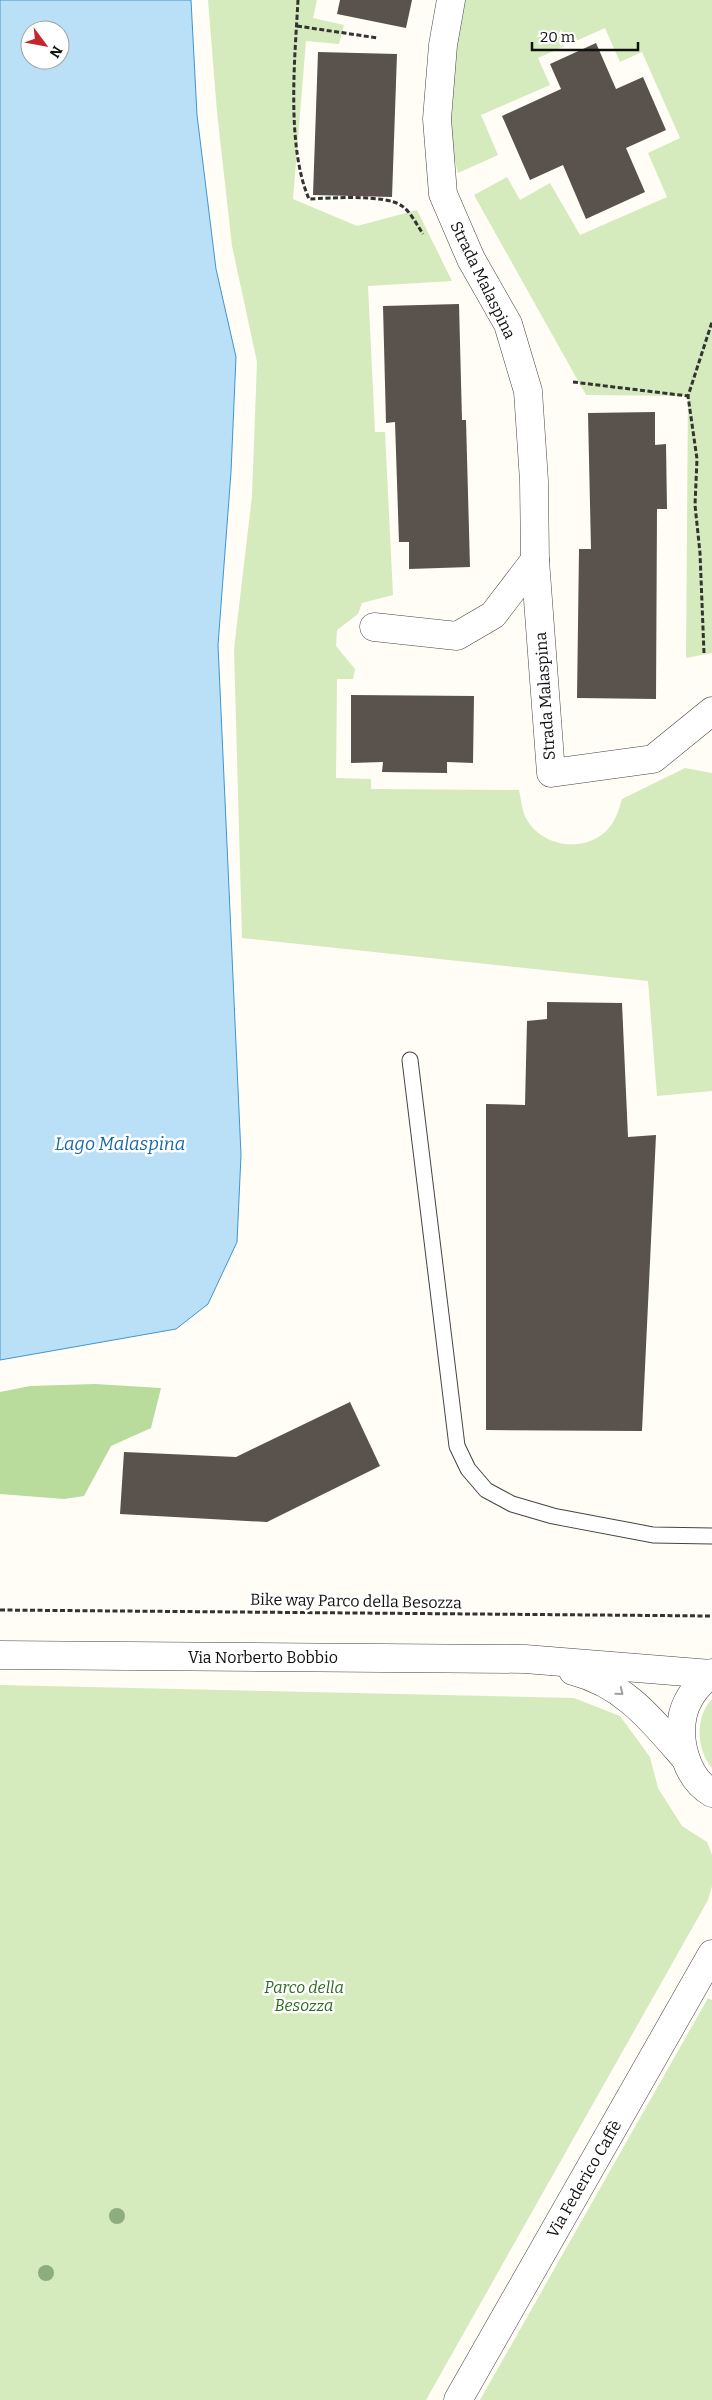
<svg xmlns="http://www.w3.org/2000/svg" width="712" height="2400" font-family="Bitter,serif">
  <rect width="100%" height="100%" fill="#fffdf5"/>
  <g fill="#d5ebbd">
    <path d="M208 0H317L313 18 344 25 339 44 306 41 293 199 357 226 417 210 452 281 368 286 375 432H385L393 595 362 603 358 614 337 630 336 646 355 669 353 679H337L336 778 371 779V789L519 790C521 799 522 812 527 820 542 846 582 853 605 832 615 823 618 812 622 799L685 768 712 773V1091L657 1096 648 981 242 938 234 649 252 496 257 362 232 246 217 112Z"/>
    <polygon points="459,0 712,0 712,653 686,658 688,396 586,395 474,195 507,177 520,200 550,183 580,235 667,197 648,153 680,138 642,52 620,62 605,28 538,58 550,85 481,115 498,155 458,173 447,128"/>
    <polygon points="0,1685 574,1698 620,1716 650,1757 658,1788 682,1826 707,1842 712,1855 712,1886 708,1900 426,2400 0,2400"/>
    <path d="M712 1699V1768C696 1750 695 1716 712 1699Z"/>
    <polygon points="708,1998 712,2000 712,2400 480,2400"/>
  </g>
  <polygon fill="#b9dc9c" points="95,1384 161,1388 151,1428 111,1446 84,1496 64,1499 0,1494 0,1392 30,1386"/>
  <path fill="#b9e0f7" stroke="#3f96cf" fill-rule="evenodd" d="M0 0H191L197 115 216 269 236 357 231 472 218 645 241 1155 237 1242 208 1304 176 1329 0 1360ZM30 30H60V60H30Z"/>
  <g fill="#5a524d">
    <polygon points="340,0 412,0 406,28 337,14"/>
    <polygon points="596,43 616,89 643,77 666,130 626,148 645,192 586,219 563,165 530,180 502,116 561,89 550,64"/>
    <polygon points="318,52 397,54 392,197 313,195"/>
    <polygon points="459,304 462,420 466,420 470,567 409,569 409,542 399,542 395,422 386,423 383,306"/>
    <polygon points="655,412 655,445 666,444 667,509 657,509 656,699 577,698 579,549 591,549 588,413"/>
    <polygon points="351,695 474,696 473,763 447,762 447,773 382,772 383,762 351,763"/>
    <polygon points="547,1002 622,1003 628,1137 656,1135 642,1431 486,1430 486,1104 525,1105 527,1021 547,1019"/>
    <polygon points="350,1402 380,1466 267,1522 120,1514 124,1452 236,1457"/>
  </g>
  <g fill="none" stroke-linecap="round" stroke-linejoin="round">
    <g stroke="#444" stroke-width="17">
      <polyline id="service" points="410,1060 457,1446 468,1469 486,1490 512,1504 553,1516 653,1535 712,1536"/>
    </g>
    <g stroke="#444" stroke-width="29">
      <g id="minor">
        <polyline points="451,0 443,45 437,119 443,194 471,259 508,324 528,391 534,481 535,560 551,773 653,759 712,711"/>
        <polyline points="374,627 457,636 493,615 535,560"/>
        <polyline points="458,2400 712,1954"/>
      </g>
    </g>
    <g stroke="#444" stroke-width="29">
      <g id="tertiary">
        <polyline points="0,1655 525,1659 711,1674"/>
        <path d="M573 1671C624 1684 652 1720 685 1758"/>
        <path d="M712 1673C699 1683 687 1698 683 1714 677 1741 686 1778 712 1793"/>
      </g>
    </g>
    <g stroke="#333" stroke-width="3" stroke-dasharray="5 2.5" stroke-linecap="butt">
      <path d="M298 0C295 57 286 146 309 199 330 198 386 194 402 206 410 211 417 225 423 234"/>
      <polyline points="297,26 378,38"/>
      <polyline points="573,382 688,396"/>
      <polyline points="704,653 700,553 695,505 697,459 688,396 712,322"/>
      <polyline points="0,1610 712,1616"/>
    </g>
    <use href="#service" stroke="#fff" stroke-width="15"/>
    <use href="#minor" stroke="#fff" stroke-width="28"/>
    <use href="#tertiary" stroke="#fff" stroke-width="28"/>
  </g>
  <g fill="#8dad7f">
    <circle cx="117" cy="2216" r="8"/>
    <circle cx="46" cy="2273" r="8"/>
  </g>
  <defs><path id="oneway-chevron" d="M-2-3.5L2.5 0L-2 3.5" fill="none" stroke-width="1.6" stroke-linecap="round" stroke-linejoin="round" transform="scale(1.25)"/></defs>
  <use stroke="#a0a0a0" href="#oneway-chevron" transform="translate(620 1692) rotate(39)"/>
  <g text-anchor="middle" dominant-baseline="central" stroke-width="5" stroke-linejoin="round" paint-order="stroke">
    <g font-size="16" fill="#111" stroke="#fff">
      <text transform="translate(483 280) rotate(64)">Strada Malaspina</text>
      <text transform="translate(545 696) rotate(-94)">Strada Malaspina</text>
      <text transform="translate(356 1601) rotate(1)">Bike way Parco della Besozza</text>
      <text x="263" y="1657">Via Norberto Bobbio</text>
      <text transform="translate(584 2179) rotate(-60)">Via Federico Caffè</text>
    </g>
    <g font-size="16" font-style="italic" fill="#2f6b1f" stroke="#fff">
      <text x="304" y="1987">Parco della<tspan x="304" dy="18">Besozza</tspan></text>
    </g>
    <g font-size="18" font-style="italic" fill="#1768a6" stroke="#fff">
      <text x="120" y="1144">Lago Malaspina</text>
    </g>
  </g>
  <g transform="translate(45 45) rotate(122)"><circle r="24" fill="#ffffff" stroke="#a0a0a0"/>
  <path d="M0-4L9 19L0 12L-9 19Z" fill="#c4262e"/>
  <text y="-8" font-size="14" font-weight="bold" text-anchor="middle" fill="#111111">N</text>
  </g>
  <path d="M532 42v8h106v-8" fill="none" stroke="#111111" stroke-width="2.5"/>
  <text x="540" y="42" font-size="15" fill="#111111" stroke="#ffffff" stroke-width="4" paint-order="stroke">20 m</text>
</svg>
